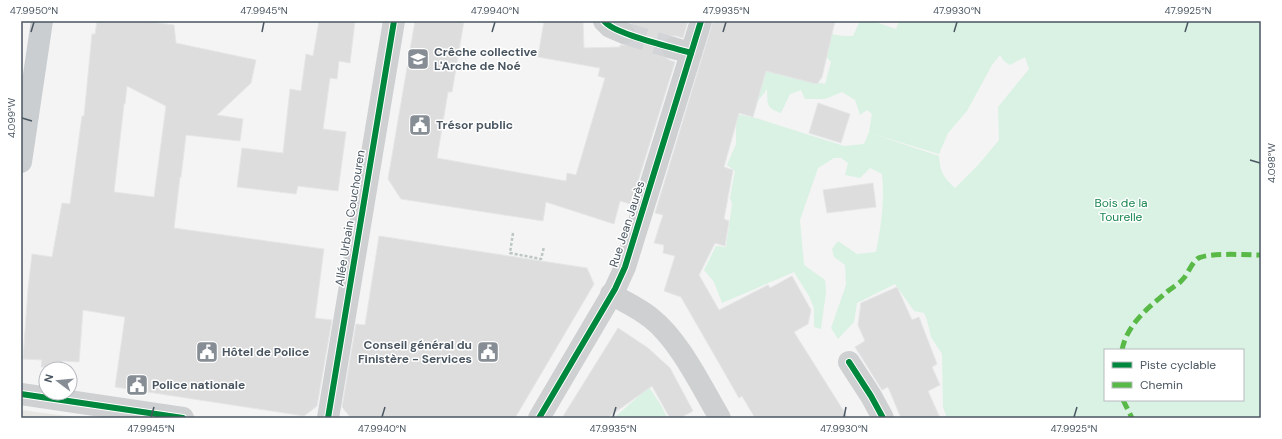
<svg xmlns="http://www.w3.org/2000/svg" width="1282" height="439" font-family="'DM Sans',sans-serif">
  <rect width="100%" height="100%" fill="#f4f4f4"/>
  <polygon fill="#e8e7e3" points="21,410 83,418 21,418"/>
  <g fill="#d9f2e3" fill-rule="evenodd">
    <path d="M860 21H873L896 29 899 21H1261V418H947L943 407 942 354 931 337 927 320 924 313 914 311 895 284 857 303 854 322 838 339 831 328 846 285 845 265 834 257 832 249 838 241 857 254 876 252C881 226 885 201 882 174L870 168 860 178 845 175 848 163 841 158H834L818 168 800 220 804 265 825 280 826 292 821 329 814 327V308L809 296 794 272 722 303 714 282 704 270 716 246 726 247 732 204 730 198 735 171 727 165 736 144V128L737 114 756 118 844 146 864 144 869 132 872 114 867 110 860 115 855 100 842 92 825 99H805L801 90 790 94 781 113C765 107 768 105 767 89L758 101 748 96 751 67 825 84 831 62 802 29 843 36H853ZM1000 55 1004 61 1010 65 1025 57 1029 69 998 107 999 140 979 164 955 188C943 177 940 172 939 156L870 133 939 154 948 133 967 111 992 65ZM1105 350H1243V400H1105Z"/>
    <polygon points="649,387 662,407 667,418 614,418"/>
  </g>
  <g fill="#ddddde" stroke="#e5e6e7" fill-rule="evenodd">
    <path d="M97 21H145L174 25 176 43 256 60 251 83 217 115 243 119 240 141 186 135 181 177H180L174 228 324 249 315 318 332 320 317 406 304 416 115 387 125 317 83 310 79 362 62 361 61 369 41 367 42 360 23 359 28 289 32 254 52 257 62 203 70 204 82 116H84L92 34H95ZM127 86 166 106 154 197 114 192 124 104H125Z"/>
    <polygon points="319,21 355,21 350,63 339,61 337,79 330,78 323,129 346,132 338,191 298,186 296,194 237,187 242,148 283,153 290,89 301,91 306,54 313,56"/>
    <polygon points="415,21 464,21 452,92 448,92 437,158 566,181 567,173 576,175 605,78 598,76 600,68 538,57 544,21 583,21 584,48 620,47 620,45 626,45 631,43 635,38 636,32 634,26 629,21 688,21 683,38 676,36 670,36 664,39 661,44 661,51 664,56 669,60 675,62 631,204 620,201 614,224 546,202 543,221 401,199 388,179"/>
    <polygon points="713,21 835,21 822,77 817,84 766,71 753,117 739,113 724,167 733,170 724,219 729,221 725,246 715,243 699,275 719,310 768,285 770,288 792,276 811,310 808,324 794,332 848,418 755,418 742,396 739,398 681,297 664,291 675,256 663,253 664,245 654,243 663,215 655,213"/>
    <polygon points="818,103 850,114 841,143 809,133"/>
    <polygon points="873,183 876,207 827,213 823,190"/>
    <polygon points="379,236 587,268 594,284 515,418 351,418 342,407 356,324 365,325"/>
    <polygon points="897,287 912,320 919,317 937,364 932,367 940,385 928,391 940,418 901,418 888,387 882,390 855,347 865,341 858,325 861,303"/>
    <polygon points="618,328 648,348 670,368 693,411 680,418 670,418 652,386 607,418 562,418"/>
  </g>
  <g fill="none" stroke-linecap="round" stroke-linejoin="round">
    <polyline stroke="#d2d4d7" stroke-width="22" stroke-dasharray="22 11" stroke-linecap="butt" points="624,33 673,48"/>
    <polyline stroke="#bcc7c4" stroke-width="2.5" stroke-dasharray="3 2" stroke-linecap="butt" points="513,233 510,253 541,259 544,247"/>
    <g stroke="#ced0d2" stroke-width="22">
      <polyline points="604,21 610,27 624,33"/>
      <polyline points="673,48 691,53"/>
      <path d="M611 294C625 302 639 308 651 318 680 341 701 386 720 418"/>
      <polyline points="849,362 871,396 883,418"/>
      <polyline points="21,394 183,418"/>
      <polyline points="328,418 394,21"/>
      <polyline points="539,418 615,289 625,267 701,21"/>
    </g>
    <polyline stroke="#caced1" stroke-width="22" points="21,162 42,21"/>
    <g stroke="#58b947" stroke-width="5" stroke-dasharray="10 5" stroke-linecap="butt">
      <path d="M1122 350C1127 324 1149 307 1168 291 1173 287 1179 284 1183 279 1188 274 1191 264 1197 259 1206 252 1248 255 1261 255"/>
      <polyline points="1123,400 1132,418"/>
    </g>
    <g stroke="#fff" stroke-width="8">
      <g id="cycleway">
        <path d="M604 21C614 34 672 47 691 53"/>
        <polyline points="849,362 871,396 883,418"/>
        <polyline points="21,394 183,418"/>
        <polyline points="328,418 394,21"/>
        <polyline points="539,418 615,289 625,267 701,21"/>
      </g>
    </g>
    <use href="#cycleway" stroke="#00873e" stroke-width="6"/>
  </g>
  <path fill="none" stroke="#4a5661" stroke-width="1.5" d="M31 32 34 22M262 32 264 22M492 32 495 22M723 32 726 22M954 32 957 22M1185 32 1188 22M22 118 32 121M1250 160 1260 163M151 417 154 407M382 417 385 407M613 417 616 407M844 417 846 407M1074 417 1077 407"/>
  <defs>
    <g id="school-square" transform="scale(1.15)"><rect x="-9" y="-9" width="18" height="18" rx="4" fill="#868d94" stroke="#fff"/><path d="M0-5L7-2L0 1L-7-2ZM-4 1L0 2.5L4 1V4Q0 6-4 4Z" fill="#fff"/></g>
    <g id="civic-square" transform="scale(1.15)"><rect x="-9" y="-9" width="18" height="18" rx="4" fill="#868d94" stroke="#fff"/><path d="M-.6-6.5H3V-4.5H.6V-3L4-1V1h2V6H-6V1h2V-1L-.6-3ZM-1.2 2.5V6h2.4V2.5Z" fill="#fff"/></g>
  </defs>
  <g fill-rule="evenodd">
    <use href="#school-square" x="418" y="59"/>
    <use href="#civic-square" x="420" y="125"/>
    <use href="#civic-square" x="207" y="352"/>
    <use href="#civic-square" x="488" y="352"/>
    <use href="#civic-square" x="137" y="385"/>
  </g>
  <g text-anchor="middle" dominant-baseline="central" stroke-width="3" stroke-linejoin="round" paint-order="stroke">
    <g font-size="12" font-weight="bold" fill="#4a5661" stroke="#fff" text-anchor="start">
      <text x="434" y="52">Crêche collective<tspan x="434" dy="14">L'Arche de Noé</tspan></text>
      <text x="436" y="125">Trésor public</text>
      <text x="472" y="345" text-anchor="end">Conseil général du<tspan x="472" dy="14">Finistère - Services</tspan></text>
      <text x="222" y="352">Hôtel de Police</text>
      <text x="152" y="385">Police nationale</text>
    </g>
    <g font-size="12" fill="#17864f" stroke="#fff">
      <text x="1121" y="203">Bois de la<tspan x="1121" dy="14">Tourelle</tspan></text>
    </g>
    <g font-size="12" fill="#4a5661" stroke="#fff">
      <text transform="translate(350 218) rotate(-81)">Allée Urbain Couchouren</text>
      <text transform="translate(627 224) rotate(-72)">Rue Jean Jaurès</text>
    </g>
  </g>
  <rect width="1282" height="439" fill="none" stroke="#ffffff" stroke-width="44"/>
  <rect x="1104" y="349" width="140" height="52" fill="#ffffff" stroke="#b7bbc0"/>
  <rect x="1112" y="362" width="20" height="6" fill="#00873e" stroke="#b7bbc0"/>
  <text x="1140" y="369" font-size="12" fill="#4a5661">Piste cyclable</text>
  <rect x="1112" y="382" width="20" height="6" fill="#58b947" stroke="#b7bbc0"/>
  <text x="1140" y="389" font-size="12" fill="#4a5661">Chemin</text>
  <g transform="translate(58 381) rotate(286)"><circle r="19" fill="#ffffff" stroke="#b7bbc0"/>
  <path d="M0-3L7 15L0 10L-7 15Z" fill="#868d94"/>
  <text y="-6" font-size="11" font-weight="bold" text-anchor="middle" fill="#4a5661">N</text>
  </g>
  <rect x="22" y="22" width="1238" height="395" fill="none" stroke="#4a5661" stroke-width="1.5"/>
  <g font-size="10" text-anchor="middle" fill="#4a5661">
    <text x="34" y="14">47.9950°N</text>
    <text x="264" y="14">47.9945°N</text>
    <text x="495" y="14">47.9940°N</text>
    <text x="726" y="14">47.9935°N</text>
    <text x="957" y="14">47.9930°N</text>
    <text x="1188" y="14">47.9925°N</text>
    <text transform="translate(11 118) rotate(-90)" y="4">4.099°W</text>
    <text transform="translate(1271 163) rotate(-90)" y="4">4.098°W</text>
    <text x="151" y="432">47.9945°N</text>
    <text x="382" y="432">47.9940°N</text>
    <text x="613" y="432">47.9935°N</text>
    <text x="844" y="432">47.9930°N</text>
    <text x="1074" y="432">47.9925°N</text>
  </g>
</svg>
